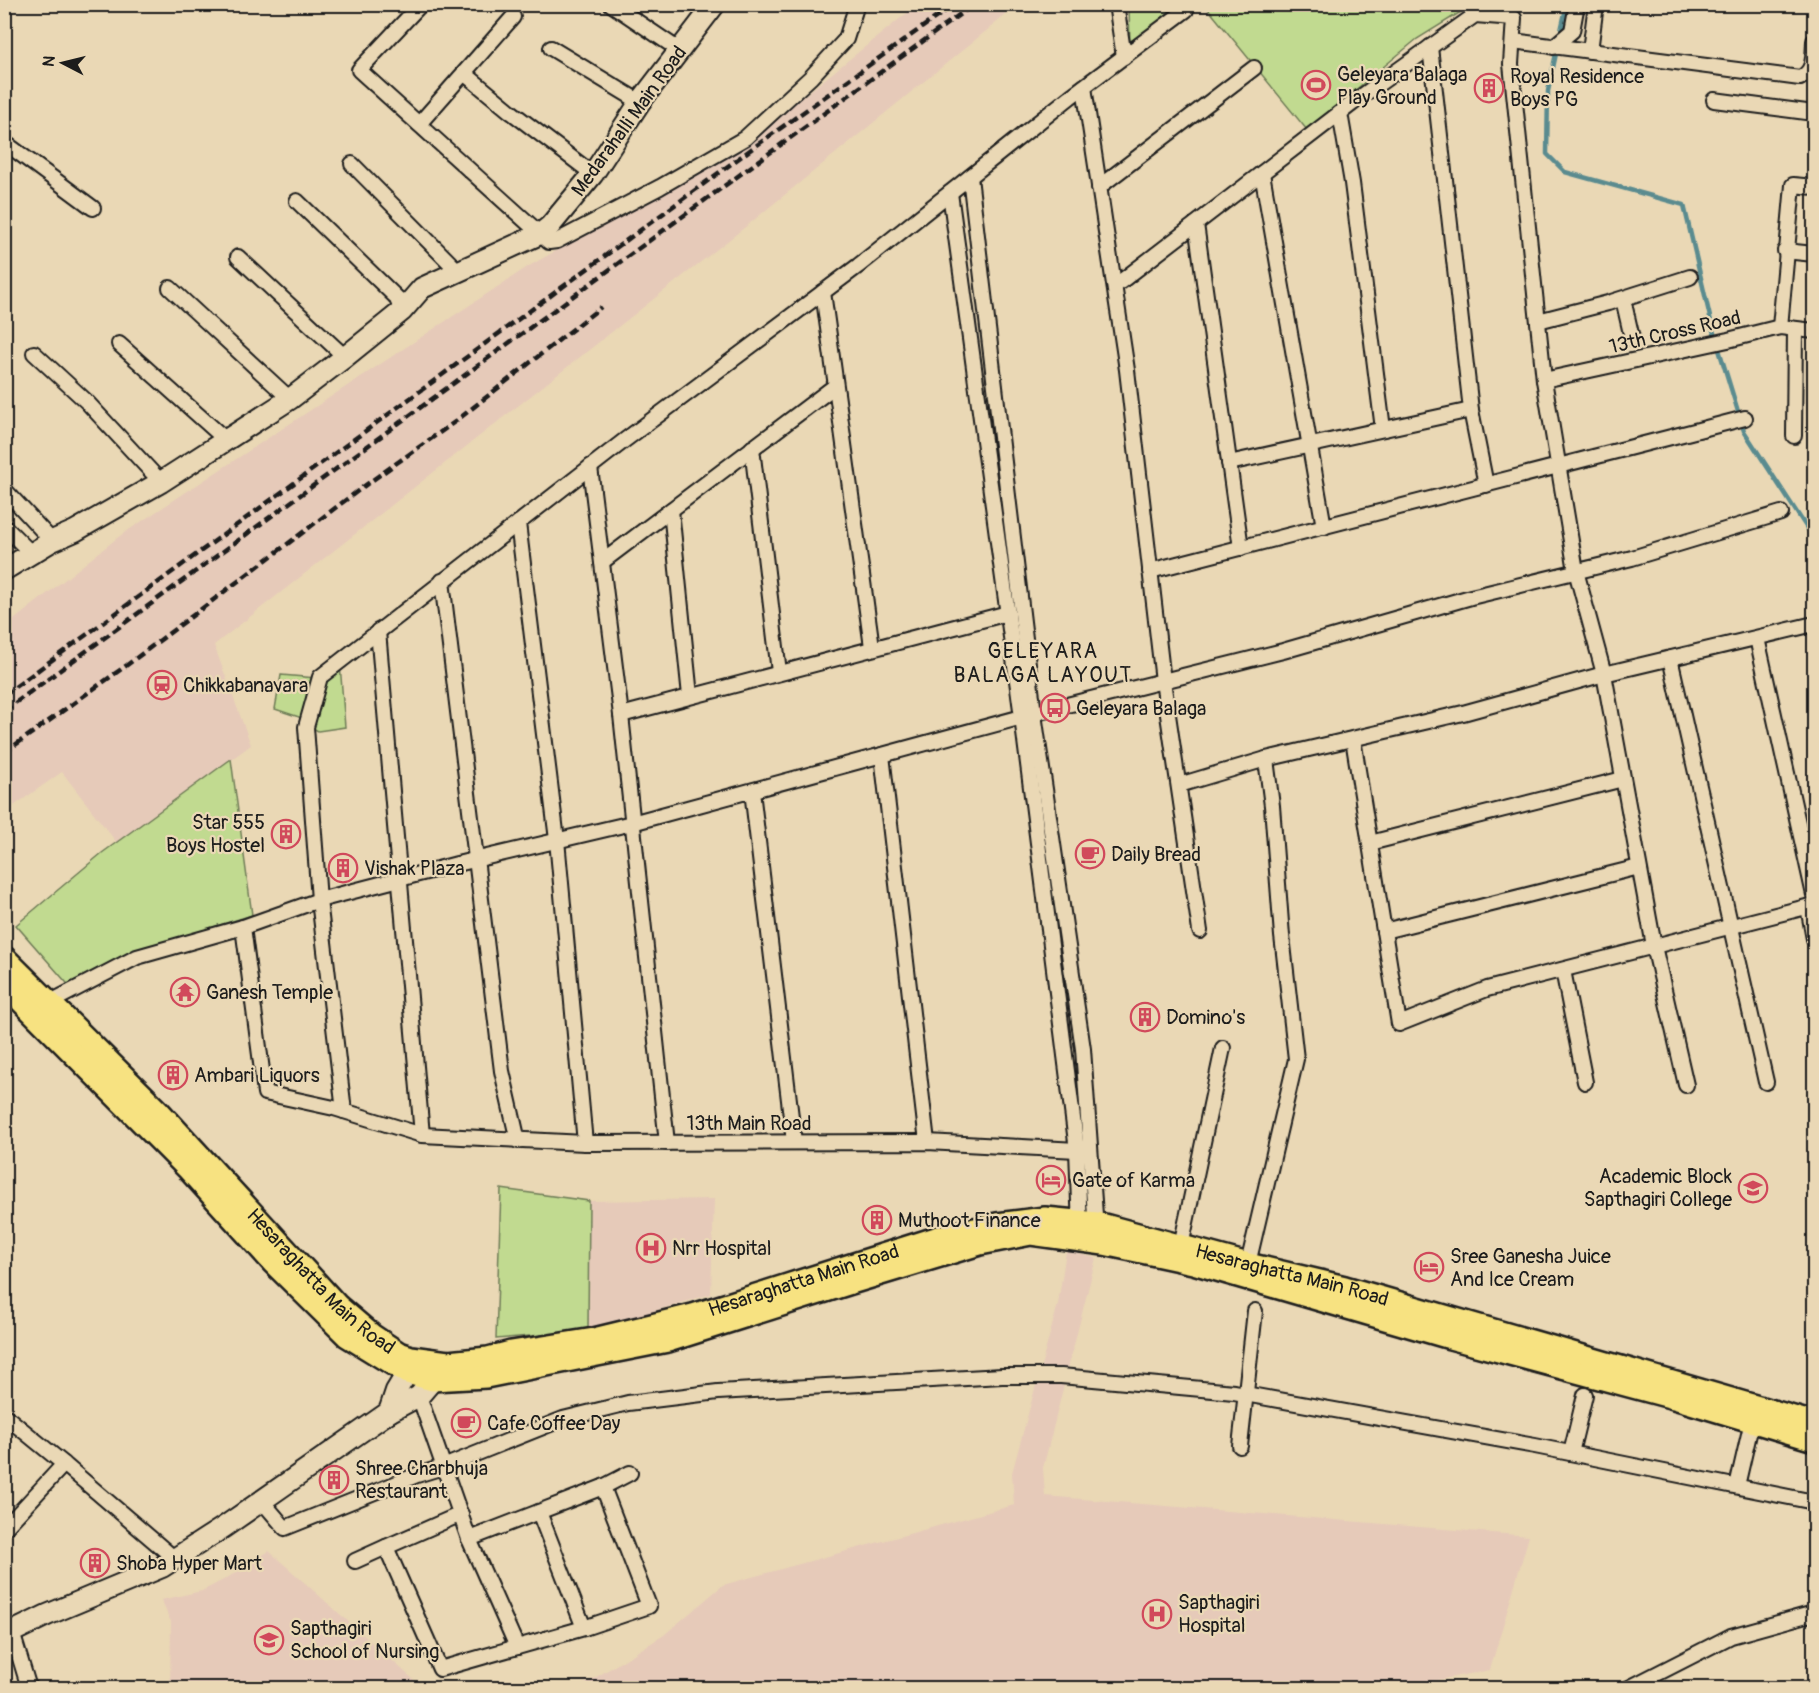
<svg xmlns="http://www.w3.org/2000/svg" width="1819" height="1693" font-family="Pangolin,sans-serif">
  <rect width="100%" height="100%" fill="#ead8b5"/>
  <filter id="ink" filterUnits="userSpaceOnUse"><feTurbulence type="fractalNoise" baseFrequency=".0167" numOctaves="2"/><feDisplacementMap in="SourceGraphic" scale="12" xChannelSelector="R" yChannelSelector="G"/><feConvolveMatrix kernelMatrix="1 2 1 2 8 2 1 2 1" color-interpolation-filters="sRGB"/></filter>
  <g filter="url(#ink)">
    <g fill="#e6cab9">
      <polygon points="917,5 1018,5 749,224 214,645 251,745 117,843 62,772 5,812 5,627 121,535 529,266 743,145"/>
      <polygon points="714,1199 711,1294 588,1331 589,1201"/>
      <polygon points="1066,1251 1096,1258 1043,1468 1045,1496 1529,1536 1490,1670 1396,1688 579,1688 664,1635 723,1585 1014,1505 1012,1473 1058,1304"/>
      <polygon points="269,1551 423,1688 170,1688 171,1622 161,1600 202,1591 227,1578"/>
    </g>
    <g fill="#c1da90" stroke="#6e7b56" stroke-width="1.5">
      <polygon points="1129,4 1176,5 1130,48"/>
      <polygon points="1205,5 1472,5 1417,39 1307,130"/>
      <polygon points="340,664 345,727 318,731 309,726 322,679"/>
      <polygon points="281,675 316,678 305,719 275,709"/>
      <polygon points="231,759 252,915 133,952 73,990 16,925 102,853"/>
      <polygon points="501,1189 589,1201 588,1331 496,1339"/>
    </g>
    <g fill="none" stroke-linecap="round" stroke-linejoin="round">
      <g stroke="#5a8b8f" stroke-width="4.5">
        <polyline points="1560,35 1567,4"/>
        <polyline points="1557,49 1548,91 1547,154 1565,172 1684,205 1713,330 1744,431 1814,539"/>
      </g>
      <g stroke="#1c1c1c" stroke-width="18">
        <g id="street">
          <polyline points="421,4 359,70 549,242 557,241 660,187 745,138 811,77 846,39 857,4"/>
          <polyline points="611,4 679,50"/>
          <polyline points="1116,4 1124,57"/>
          <path d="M1513 41 1800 78C1815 71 1813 56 1814 41"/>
          <polyline points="1430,47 1471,410 1486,485"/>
          <polyline points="1553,47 1572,31 1577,4"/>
          <polyline points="551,48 640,102"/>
          <polyline points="1590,51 1596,4"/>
          <polyline points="464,73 510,111 593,174"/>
          <polyline points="1084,87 1127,370 1163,681 1200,931"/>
          <polyline points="1714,100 1814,113"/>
          <polyline points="1340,113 1352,183 1383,429"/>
          <polyline points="419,124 513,17"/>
          <polyline points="4,142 93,208"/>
          <polyline points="352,164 458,271"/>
          <polyline points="1262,173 1324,527"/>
          <polyline points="970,177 1034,714 1083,1049 1096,1229"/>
          <polyline points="1099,187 1254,68"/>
          <polyline points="950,193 1022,717 1077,1150 1080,1229"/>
          <polyline points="297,201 396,297 402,311"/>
          <polyline points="1196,224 1241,548"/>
          <polyline points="1785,251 1814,254"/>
          <polyline points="238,257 345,357"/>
          <polyline points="1115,286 1362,96 1475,15 1514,18 1511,64 1544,380 1576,571 1604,674 1654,946 1686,1085"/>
          <polyline points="170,288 290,399"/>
          <polyline points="823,292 872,647"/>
          <polyline points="1623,299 1632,338"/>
          <polyline points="1538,321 1608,303 1690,277"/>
          <polyline points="1780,327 1793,185 1814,187"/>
          <polyline points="119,344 226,440"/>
          <polyline points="34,353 86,401 161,482"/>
          <polyline points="1544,380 1728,340 1780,327 1814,331"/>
          <polyline points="1794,436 1795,329"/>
          <polyline points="752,448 779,672"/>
          <polyline points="1229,463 1471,410"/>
          <polyline points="590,467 621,715 667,1143"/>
          <polyline points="4,489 52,541"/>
          <polyline points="671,510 690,696"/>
          <polyline points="518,523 557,840 585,1143"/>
          <polyline points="4,526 31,553"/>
          <polyline points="602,562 835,386"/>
          <polyline points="1150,571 1745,418"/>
          <polyline points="442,581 502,1071 518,1141"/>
          <polyline points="378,631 422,1135"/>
          <polyline points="1757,638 1814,895"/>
          <polyline points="1670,658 1766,1082"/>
          <polyline points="621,715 1008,613"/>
          <polyline points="1353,739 1399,1024 1487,989 1814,905"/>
          <polyline points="882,755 927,1142"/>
          <polyline points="1179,785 1266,759 1463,713 1604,674 1814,624"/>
          <polyline points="752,791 794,1142"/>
          <polyline points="1370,843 1623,779"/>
          <polyline points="1808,907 1814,939"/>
          <polyline points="243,927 265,1093 334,1108 422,1135 585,1143 927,1142 1077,1150"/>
          <polyline points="1384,931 1639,867"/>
          <polyline points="1563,970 1585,1082"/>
          <polyline points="45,1005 137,957 243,927 319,900 457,864 632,823 1055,708 1283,651 1471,597 1632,558 1781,513"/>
          <polyline points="344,1111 319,900 306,727 320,677 625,440 858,266 1070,97 1186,10"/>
          <polyline points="1181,1246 1223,1048"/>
          <polyline points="1248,1264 1296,1059 1282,936 1272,806 1266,759"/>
          <polyline points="419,1396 469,1539 517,1647"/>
          <polyline points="4,1415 64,1464 175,1559"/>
          <polyline points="1240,1446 1255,1311"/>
          <polyline points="1571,1453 1585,1395"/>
          <polyline points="1737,1486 1752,1421"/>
          <polyline points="262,1501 285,1528 417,1475 443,1467 563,1419 628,1403 718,1392 1002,1376 1061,1376 1234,1392 1535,1446 1814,1502"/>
          <polyline points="539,1512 584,1628"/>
          <polyline points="461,1514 386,1547 440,1669 584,1628 649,1606 603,1487"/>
          <polyline points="4,1529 64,1464"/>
          <polyline points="469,1539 603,1487 630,1473"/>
          <polyline points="355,1561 386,1547"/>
          <polyline points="12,1632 29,1688"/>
          <polyline points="1629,1688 1731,1636 1814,1613"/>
        </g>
      </g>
      <g stroke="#1c1c1c" stroke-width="24">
        <g id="secondary">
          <polyline points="4,570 52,541 75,531 161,482 290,399 345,357 402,311 422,288 540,234 550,226 593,174 640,102 715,4"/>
          <polyline points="389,1412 396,1391 407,1373 410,1359"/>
          <polyline points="4,1636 47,1615 162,1567 224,1527 389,1412 419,1396 442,1369"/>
        </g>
      </g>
      <g stroke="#1c1c1c" stroke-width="26">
        <g id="primary">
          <path id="s1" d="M4 957 159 1111 338 1306 372 1335 399 1353 411 1357 448 1362 488 1358 511 1352 594 1339 693 1315 939 1237 997 1224 1045 1218 1097 1223 1248 1264 1345 1287 1814 1423"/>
          <polyline points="4,984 187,1168 273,1263 347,1336 407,1373 432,1380 486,1377 668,1341 851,1283 980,1244 1031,1234 1104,1244 1193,1263 1450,1338 1674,1398 1814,1440"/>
        </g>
      </g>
      <use href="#street" stroke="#ead8b5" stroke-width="14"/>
      <use href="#secondary" stroke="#ead8b5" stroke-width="20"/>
      <use href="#primary" stroke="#f7e281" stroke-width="21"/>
      <g stroke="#1c1c1c" stroke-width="4.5" stroke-dasharray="9 4.5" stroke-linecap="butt">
        <polyline points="4,695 750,150 955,4"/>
        <polyline points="4,711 974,4"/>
        <polyline points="4,753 127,665 367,484 456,421 601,307"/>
      </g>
    </g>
  </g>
  <defs>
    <g id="stadium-ring" transform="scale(1.5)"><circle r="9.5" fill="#ead8b5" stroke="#d1495b" stroke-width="1.5"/><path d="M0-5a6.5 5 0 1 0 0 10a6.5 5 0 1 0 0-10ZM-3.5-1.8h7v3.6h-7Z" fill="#d1495b"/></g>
    <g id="building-ring" transform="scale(1.5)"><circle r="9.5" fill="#ead8b5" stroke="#d1495b" stroke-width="1.5"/><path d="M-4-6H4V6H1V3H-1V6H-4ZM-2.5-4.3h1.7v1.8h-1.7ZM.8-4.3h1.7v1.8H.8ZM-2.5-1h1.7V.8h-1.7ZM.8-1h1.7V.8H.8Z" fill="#d1495b"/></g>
    <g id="station-ring" transform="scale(1.5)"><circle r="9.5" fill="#ead8b5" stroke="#d1495b" stroke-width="1.5"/><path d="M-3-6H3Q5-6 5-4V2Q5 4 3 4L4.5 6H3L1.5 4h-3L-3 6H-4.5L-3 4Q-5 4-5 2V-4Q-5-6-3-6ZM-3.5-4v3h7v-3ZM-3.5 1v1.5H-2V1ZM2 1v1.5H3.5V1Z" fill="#d1495b"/></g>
    <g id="bus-ring" transform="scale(1.5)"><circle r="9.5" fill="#ead8b5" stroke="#d1495b" stroke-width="1.5"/><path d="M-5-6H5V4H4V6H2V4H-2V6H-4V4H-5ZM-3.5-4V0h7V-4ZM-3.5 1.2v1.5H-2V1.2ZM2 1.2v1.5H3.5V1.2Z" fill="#d1495b"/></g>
    <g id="cafe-ring" transform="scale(1.5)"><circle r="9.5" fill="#ead8b5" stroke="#d1495b" stroke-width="1.5"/><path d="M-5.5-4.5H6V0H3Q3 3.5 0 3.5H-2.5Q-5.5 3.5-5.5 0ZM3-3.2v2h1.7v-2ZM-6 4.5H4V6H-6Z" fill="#d1495b"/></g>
    <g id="temple-ring" transform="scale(1.5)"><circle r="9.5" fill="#ead8b5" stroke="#d1495b" stroke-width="1.5"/><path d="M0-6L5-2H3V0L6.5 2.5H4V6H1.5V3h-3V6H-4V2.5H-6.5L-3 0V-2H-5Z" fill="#d1495b"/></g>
    <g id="hotel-ring" transform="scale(1.5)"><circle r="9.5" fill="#ead8b5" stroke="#d1495b" stroke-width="1.5"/><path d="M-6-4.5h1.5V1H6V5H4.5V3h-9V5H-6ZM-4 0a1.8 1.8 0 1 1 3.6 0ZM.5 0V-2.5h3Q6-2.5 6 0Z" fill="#d1495b"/></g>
    <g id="university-ring" transform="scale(1.5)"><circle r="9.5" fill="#ead8b5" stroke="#d1495b" stroke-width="1.5"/><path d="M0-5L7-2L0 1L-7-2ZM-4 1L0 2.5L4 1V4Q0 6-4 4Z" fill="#d1495b"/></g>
    <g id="hospital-ring" transform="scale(1.5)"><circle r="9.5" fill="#ead8b5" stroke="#d1495b" stroke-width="1.5"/><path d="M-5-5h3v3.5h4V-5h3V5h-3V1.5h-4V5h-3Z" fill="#d1495b"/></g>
  </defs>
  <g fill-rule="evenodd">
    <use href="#stadium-ring" x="1316" y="85"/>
    <use href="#building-ring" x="1489" y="88"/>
    <use href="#station-ring" x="162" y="685"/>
    <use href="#bus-ring" x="1055" y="708"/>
    <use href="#building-ring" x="286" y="834"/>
    <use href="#cafe-ring" x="1090" y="854"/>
    <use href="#building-ring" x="343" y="868"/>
    <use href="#temple-ring" x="185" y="992"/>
    <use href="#building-ring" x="1145" y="1017"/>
    <use href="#building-ring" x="173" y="1075"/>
    <use href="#hotel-ring" x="1051" y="1180"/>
    <use href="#university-ring" x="1753" y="1188"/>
    <use href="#building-ring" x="877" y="1220"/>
    <use href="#hospital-ring" x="651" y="1248"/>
    <use href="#hotel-ring" x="1429" y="1267"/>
    <use href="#cafe-ring" x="466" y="1423"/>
    <use href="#building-ring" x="334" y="1480"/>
    <use href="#building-ring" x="95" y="1563"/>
    <use href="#hospital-ring" x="1157" y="1614"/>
    <use href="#university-ring" x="269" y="1640"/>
  </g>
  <g text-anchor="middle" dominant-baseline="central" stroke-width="4.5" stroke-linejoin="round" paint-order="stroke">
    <g font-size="20" fill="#1c1c1c" stroke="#ead8b5" text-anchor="start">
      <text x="1337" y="74">Geleyara Balaga<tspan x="1337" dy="23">Play Ground</tspan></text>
      <text x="1510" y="76">Royal Residence<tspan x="1510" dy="23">Boys PG</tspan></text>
      <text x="183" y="685">Chikkabanavara</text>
      <text x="1076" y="708">Geleyara Balaga</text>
      <text x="265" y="822" text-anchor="end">Star 555<tspan x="265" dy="23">Boys Hostel</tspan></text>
      <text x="1111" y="854">Daily Bread</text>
      <text x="364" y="868">Vishak Plaza</text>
      <text x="206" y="992">Ganesh Temple</text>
      <text x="1166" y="1017">Domino's</text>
      <text x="194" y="1075">Ambari Liquors</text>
      <text x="1732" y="1176" text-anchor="end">Academic Block<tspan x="1732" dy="23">Sapthagiri College</tspan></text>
      <text x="1072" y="1180">Gate of Karma</text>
      <text x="898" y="1220">Muthoot Finance</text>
      <text x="672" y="1248">Nrr Hospital</text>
      <text x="1450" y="1256">Sree Ganesha Juice<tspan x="1450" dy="23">And Ice Cream</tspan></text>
      <text x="487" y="1423">Cafe Coffee Day</text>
      <text x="355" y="1468">Shree Charbhuja<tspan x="355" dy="23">Restaurant</tspan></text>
      <text x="116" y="1563">Shoba Hyper Mart</text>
      <text x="1178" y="1602">Sapthagiri<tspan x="1178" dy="23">Hospital</tspan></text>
      <text x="290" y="1628">Sapthagiri<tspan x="290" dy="23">School of Nursing</tspan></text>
    </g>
    <g font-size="20" fill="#1c1c1c" stroke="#ead8b5">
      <text transform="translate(629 121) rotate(-54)">Medarahalli Main Road</text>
      <text transform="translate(1675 332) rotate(-13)">13th Cross Road</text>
      <text x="749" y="1123">13th Main Road</text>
      <text stroke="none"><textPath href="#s1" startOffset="1480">Hesaraghatta Main Road</textPath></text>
      <text stroke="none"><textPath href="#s1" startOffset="454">Hesaraghatta Main Road</textPath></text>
      <text stroke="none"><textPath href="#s1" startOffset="976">Hesaraghatta Main Road</textPath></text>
    </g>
    <g font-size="21" letter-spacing="1.5" fill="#1c1c1c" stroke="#ead8b5">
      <text x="1043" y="651">GELEYARA<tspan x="1043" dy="24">BALAGA LAYOUT</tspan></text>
    </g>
  </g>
  <rect width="1819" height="1693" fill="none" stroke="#ead8b5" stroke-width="24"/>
  <rect x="12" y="12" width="1795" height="1669" fill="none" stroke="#1c1c1c" stroke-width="2" filter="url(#ink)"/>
  <g transform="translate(63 63) rotate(277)" stroke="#ead8b5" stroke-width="4.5" paint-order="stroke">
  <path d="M0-4.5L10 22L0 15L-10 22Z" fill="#1c1c1c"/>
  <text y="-9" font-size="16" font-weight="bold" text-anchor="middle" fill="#1c1c1c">N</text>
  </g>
</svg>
